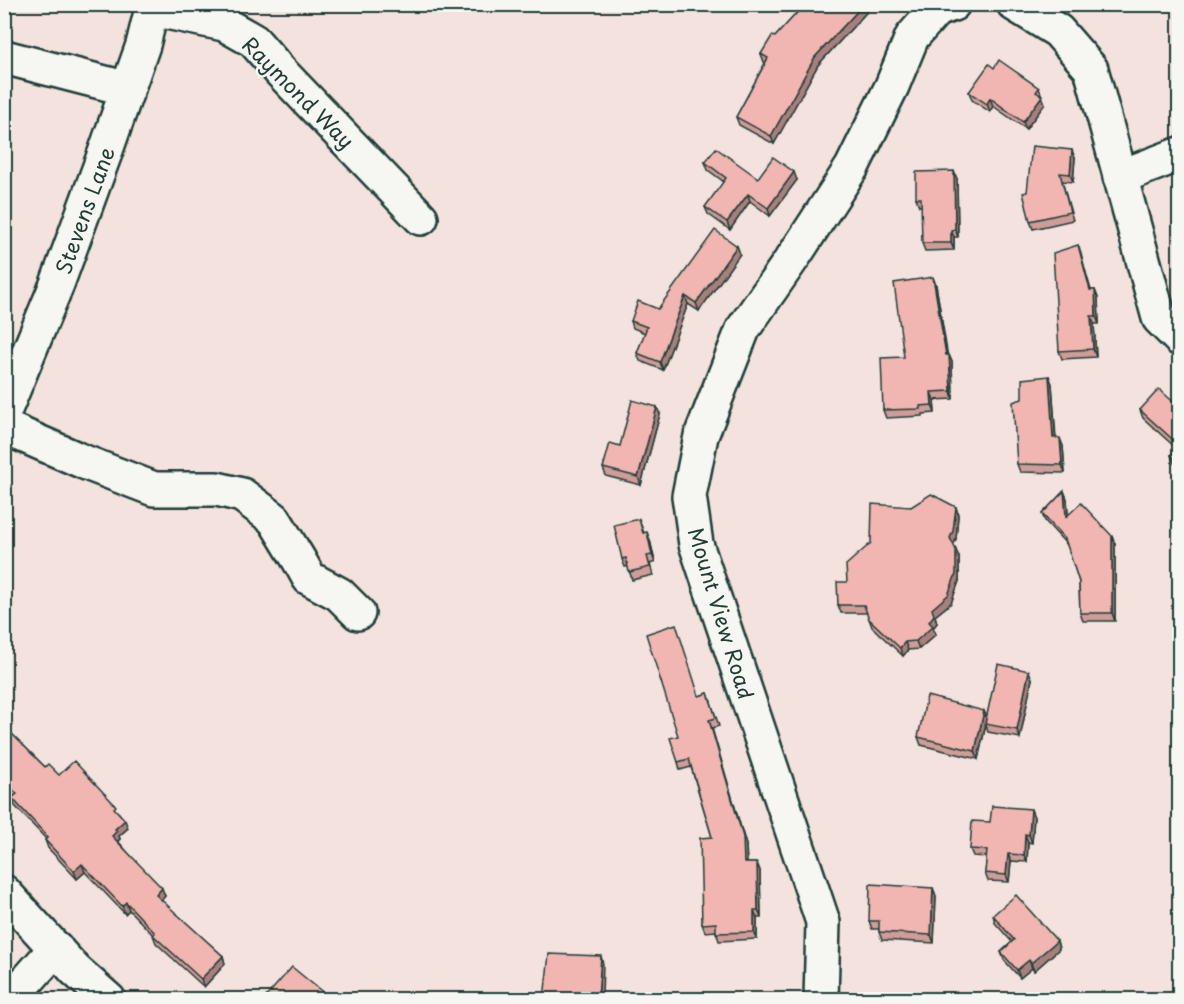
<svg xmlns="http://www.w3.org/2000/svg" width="1184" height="1004" font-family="'Playpen Sans',sans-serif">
  <rect width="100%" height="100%" fill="#f4e2df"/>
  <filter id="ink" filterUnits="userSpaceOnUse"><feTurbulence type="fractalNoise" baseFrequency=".0167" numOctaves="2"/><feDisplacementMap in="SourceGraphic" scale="12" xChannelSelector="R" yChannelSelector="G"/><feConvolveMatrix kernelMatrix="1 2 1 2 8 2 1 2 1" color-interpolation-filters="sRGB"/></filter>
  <g filter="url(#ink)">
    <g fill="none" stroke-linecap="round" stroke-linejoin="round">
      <g stroke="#1f3d34" stroke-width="38">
        <g id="minor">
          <polyline points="1014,4 1058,31 1091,69 1159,318 1180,339"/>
          <polyline points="152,9 224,24 254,41 280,71 421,218"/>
          <polyline points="4,57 128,89"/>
          <polyline points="1120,177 1180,154"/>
          <polyline points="4,412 57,284 105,153 143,45 153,4"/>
          <polyline points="4,427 84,462 154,489 217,489 242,495 274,519 299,560 309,578 339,594 358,613"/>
          <polyline points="4,892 75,970 109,1000"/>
          <polyline points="10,1000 56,948"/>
          <polyline points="821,1000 823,922 696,544 689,496 701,436 743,329 796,253 852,167 892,86 912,37 936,10 953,4"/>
        </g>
      </g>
      <use href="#minor" stroke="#f6f6f2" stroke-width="33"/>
    </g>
    <g fill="#cf9c99" stroke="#1f3d34" stroke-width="1.5">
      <polygon points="805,4 874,4 818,65 774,144 739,125 736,117 765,63 764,62 761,54 775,37"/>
      <polygon points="994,68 1039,88 1045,104 1026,129 993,106 990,112 972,100 969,92"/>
      <polygon points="1075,158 1073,182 1062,181 1073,220 1033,229 1030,221 1027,192"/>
      <polygon points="705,162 758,178 797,180 770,216 750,201 730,230 708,214 705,207 724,182 708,170"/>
      <polygon points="957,179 958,237 954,237 954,250 925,251 922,243 922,206 919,206 916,198"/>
      <polygon points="1078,245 1091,290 1095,290 1098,298 1099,324 1094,324 1096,357 1062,359 1059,351"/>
      <polygon points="737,246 740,254 699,311 688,304 663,370 640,361 637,353 645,333 633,328 631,321 658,309"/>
      <polygon points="936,285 947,355 949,355 952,362 953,399 934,400 935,413 923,414 923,416 886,418 883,410 904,357"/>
      <polygon points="1049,376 1052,384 1056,438 1063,446 1065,473 1020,472 1017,464 1022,399"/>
      <polygon points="1179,407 1179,468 1174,463 1171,455 1177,449 1143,418 1140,410"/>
      <polygon points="660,414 641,485 606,476 603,468 620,446"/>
      <polygon points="1064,491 1067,499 1068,515 1115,544 1115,621 1083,621 1080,613 1079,582 1068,546 1045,521 1042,514"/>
      <polygon points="911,507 956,507 958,515 956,539 953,545 959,557 959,581 951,603 935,616 937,623 933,628 936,634 919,649 908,650 903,656 872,627 867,613 841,613 838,605 847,582"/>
      <polygon points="639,519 644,533 650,540 655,562 650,564 653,575 632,580 628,566 625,567 622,559"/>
      <polygon points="1032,679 1020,738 988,732 986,725 978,759 921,745 918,737 984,711 987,718"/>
      <polygon points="708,693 719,726 712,728 746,845 747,863 757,863 760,871 761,918 757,918 757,939 719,941 716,931 705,932 702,924 712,837 691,767 680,770 678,762 678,736 699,696"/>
      <polygon points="4,726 45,767 119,813 128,828 119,836 120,839 118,841 165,896 161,900 223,956 225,964 204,987 156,943 153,935 129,910 125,914 85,872 77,879 48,848 45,840 46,839 15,806 12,798 14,796 4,786"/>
      <polygon points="1034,817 1032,843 1028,842 1027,862 1011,861 1009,882 988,881 985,873 987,857 973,856 970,849 990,822"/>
      <polygon points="933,888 936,896 934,943 882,940 879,932 879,929 872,929 869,921"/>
      <polygon points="993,915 1057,941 1059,949 1034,971 1032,968 1020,978 1004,960 1001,952 1012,942 995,923"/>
    </g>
    <g fill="#a97f7d" stroke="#1f3d34" stroke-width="1.5">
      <polygon points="864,4 874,4 818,65 774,144 771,136 815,57"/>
      <polygon points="1042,96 1045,104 1026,129 1023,122"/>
      <polygon points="990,98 993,106 990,112 987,104"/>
      <polygon points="1072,150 1075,158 1073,182 1070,174"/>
      <polygon points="954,171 957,179 958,237 955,229"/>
      <polygon points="794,172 797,180 770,216 768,208"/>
      <polygon points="748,194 750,201 730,230 727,222"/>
      <polygon points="951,230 954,237 954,250 951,243"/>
      <polygon points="1078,245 1081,253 1092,298 1090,290"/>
      <polygon points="737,246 740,254 699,311 696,303"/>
      <polygon points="933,277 936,285 949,363 946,355"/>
      <polygon points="1095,290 1098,298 1099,324 1096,316"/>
      <polygon points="685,296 688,304 663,370 660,362"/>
      <polygon points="1091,316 1094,324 1096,357 1093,349"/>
      <polygon points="949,355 952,362 953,399 951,391"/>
      <polygon points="1049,376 1052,384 1056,446 1053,438"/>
      <polygon points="931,392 934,400 935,413 932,405"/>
      <polygon points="657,407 660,414 641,485 638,477"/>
      <polygon points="1060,438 1063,446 1065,473 1062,465"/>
      <polygon points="1064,491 1067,499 1069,525 1066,517"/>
      <polygon points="956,507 958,515 956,539 953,546 950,538"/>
      <polygon points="647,532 650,540 655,562 652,555"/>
      <polygon points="1112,536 1115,544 1115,621 1112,613"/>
      <polygon points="956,550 959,557 959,581 951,603 935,616 937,623 933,628 936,634 919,649 916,641 929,622 932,609"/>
      <polygon points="905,642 908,650 903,656 900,648"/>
      <polygon points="1029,671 1032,679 1020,738 1017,730"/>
      <polygon points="984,711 987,719 978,759 975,751"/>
      <polygon points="709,720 746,845 747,871 744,863"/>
      <polygon points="1031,809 1034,817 1032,843 1029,835"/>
      <polygon points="125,820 128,828 119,836 120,839 115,843 112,836 115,829"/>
      <polygon points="1025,834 1028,842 1027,862 1024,855"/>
      <polygon points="1008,854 1011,861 1009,882 1006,875"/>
      <polygon points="757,863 760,871 761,918 758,910"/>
      <polygon points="82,864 85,872 77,879 74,871"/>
      <polygon points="162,888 165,896 159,903 156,895"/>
      <polygon points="933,888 936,896 934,943 931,935"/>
      <polygon points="126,902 129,910 125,914 122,906"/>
      <polygon points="754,910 757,918 757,939 754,932"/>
      <polygon points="1057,941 1059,949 1034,971 1031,963"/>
      <polygon points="223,956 225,964 204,987 201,979"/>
      <polygon points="601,956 603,964 602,999 598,999"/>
      <polygon points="1029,960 1032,968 1020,978 1017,970"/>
    </g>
    <g fill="#f1b5b2" stroke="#1f3d34" stroke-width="1.5">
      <polygon points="805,4 864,4 815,57 771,136 736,117 768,58 761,54 772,36 775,37"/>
      <polygon points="999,60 1039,88 1036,92 1042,96 1023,122 990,98 987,104 969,92 989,64 994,68"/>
      <polygon points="1032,146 1072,150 1070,174 1060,173 1070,212 1030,221 1023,193 1027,192"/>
      <polygon points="716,148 758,178 773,157 794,172 768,208 748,194 727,222 705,207 726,178 705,162"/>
      <polygon points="954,171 955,229 951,230 951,243 922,243 921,198 916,198 916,172"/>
      <polygon points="715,230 737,246 696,303 685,296 660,362 637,353 647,327 631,321 638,301 658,309"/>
      <polygon points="1078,245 1090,290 1095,290 1096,316 1091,316 1093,349 1059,351 1053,253"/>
      <polygon points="933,277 946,355 949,355 951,391 931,392 932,405 920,406 920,409 883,410 881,358 904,357 894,283"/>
      <polygon points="1049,376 1053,438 1060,438 1062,465 1017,464 1013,402 1022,399 1022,379"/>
      <polygon points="1159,389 1179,407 1179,445 1140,410"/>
      <polygon points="632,400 657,407 638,477 603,468 610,443 620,446"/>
      <polygon points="1179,446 1179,463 1171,455"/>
      <polygon points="1064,491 1066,517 1081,503 1112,536 1112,613 1080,613 1079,582 1065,539 1042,514"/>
      <polygon points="931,494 956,507 953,531 950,538 956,550 956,574 948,595 932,609 934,615 929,622 933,626 916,641 905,642 900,648 869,619 864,605 838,605 837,582 847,582 846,565 871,543 872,504 911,507"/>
      <polygon points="639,519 643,533 647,532 652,555 647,556 650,567 629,572 626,558 622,559 614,525"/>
      <polygon points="676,624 699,696 708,693 716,718 709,720 743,837 744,863 757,863 758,910 754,910 754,932 716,933 716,923 702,924 700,838 712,837 689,759 678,762 670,738 678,736 646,634"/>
      <polygon points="998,664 1029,671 1017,730 985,724"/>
      <polygon points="927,696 984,711 975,751 918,737"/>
      <polygon points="4,726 45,767 48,764 59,775 74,761 116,806 114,808 125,820 115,829 117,831 112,836 162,888 156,895 223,956 201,979 153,935 155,933 126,902 122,906 82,864 74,871 45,840 48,837 12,798 17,794 4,781"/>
      <polygon points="992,806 1031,809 1029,835 1025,834 1024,855 1008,854 1006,875 985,873 987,850 970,849 972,821 990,822"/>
      <polygon points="870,884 933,888 931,935 879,932 879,921 869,921"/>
      <polygon points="1016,895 1057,941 1031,963 1029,960 1017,970 1001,952 1014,940 993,915"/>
      <polygon points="549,954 601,956 598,999 544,999"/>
      <polygon points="292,967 331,999 264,999"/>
      <polygon points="363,995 368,999 359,999"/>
    </g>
  </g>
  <g text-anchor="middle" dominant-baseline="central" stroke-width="5" stroke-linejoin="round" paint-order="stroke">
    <g font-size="21" fill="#1f3d34" stroke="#f6f6f2">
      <text transform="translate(299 92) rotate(45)">Raymond Way</text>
      <text transform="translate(84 210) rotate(-70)">Stevens Lane</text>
      <text transform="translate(722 613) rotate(73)">Mount View Road</text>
    </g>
  </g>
  <rect width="1184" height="1004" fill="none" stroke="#f6f6f2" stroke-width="24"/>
  <rect x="12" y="12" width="1160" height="980" fill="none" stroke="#1f3d34" stroke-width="2" filter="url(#ink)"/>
</svg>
